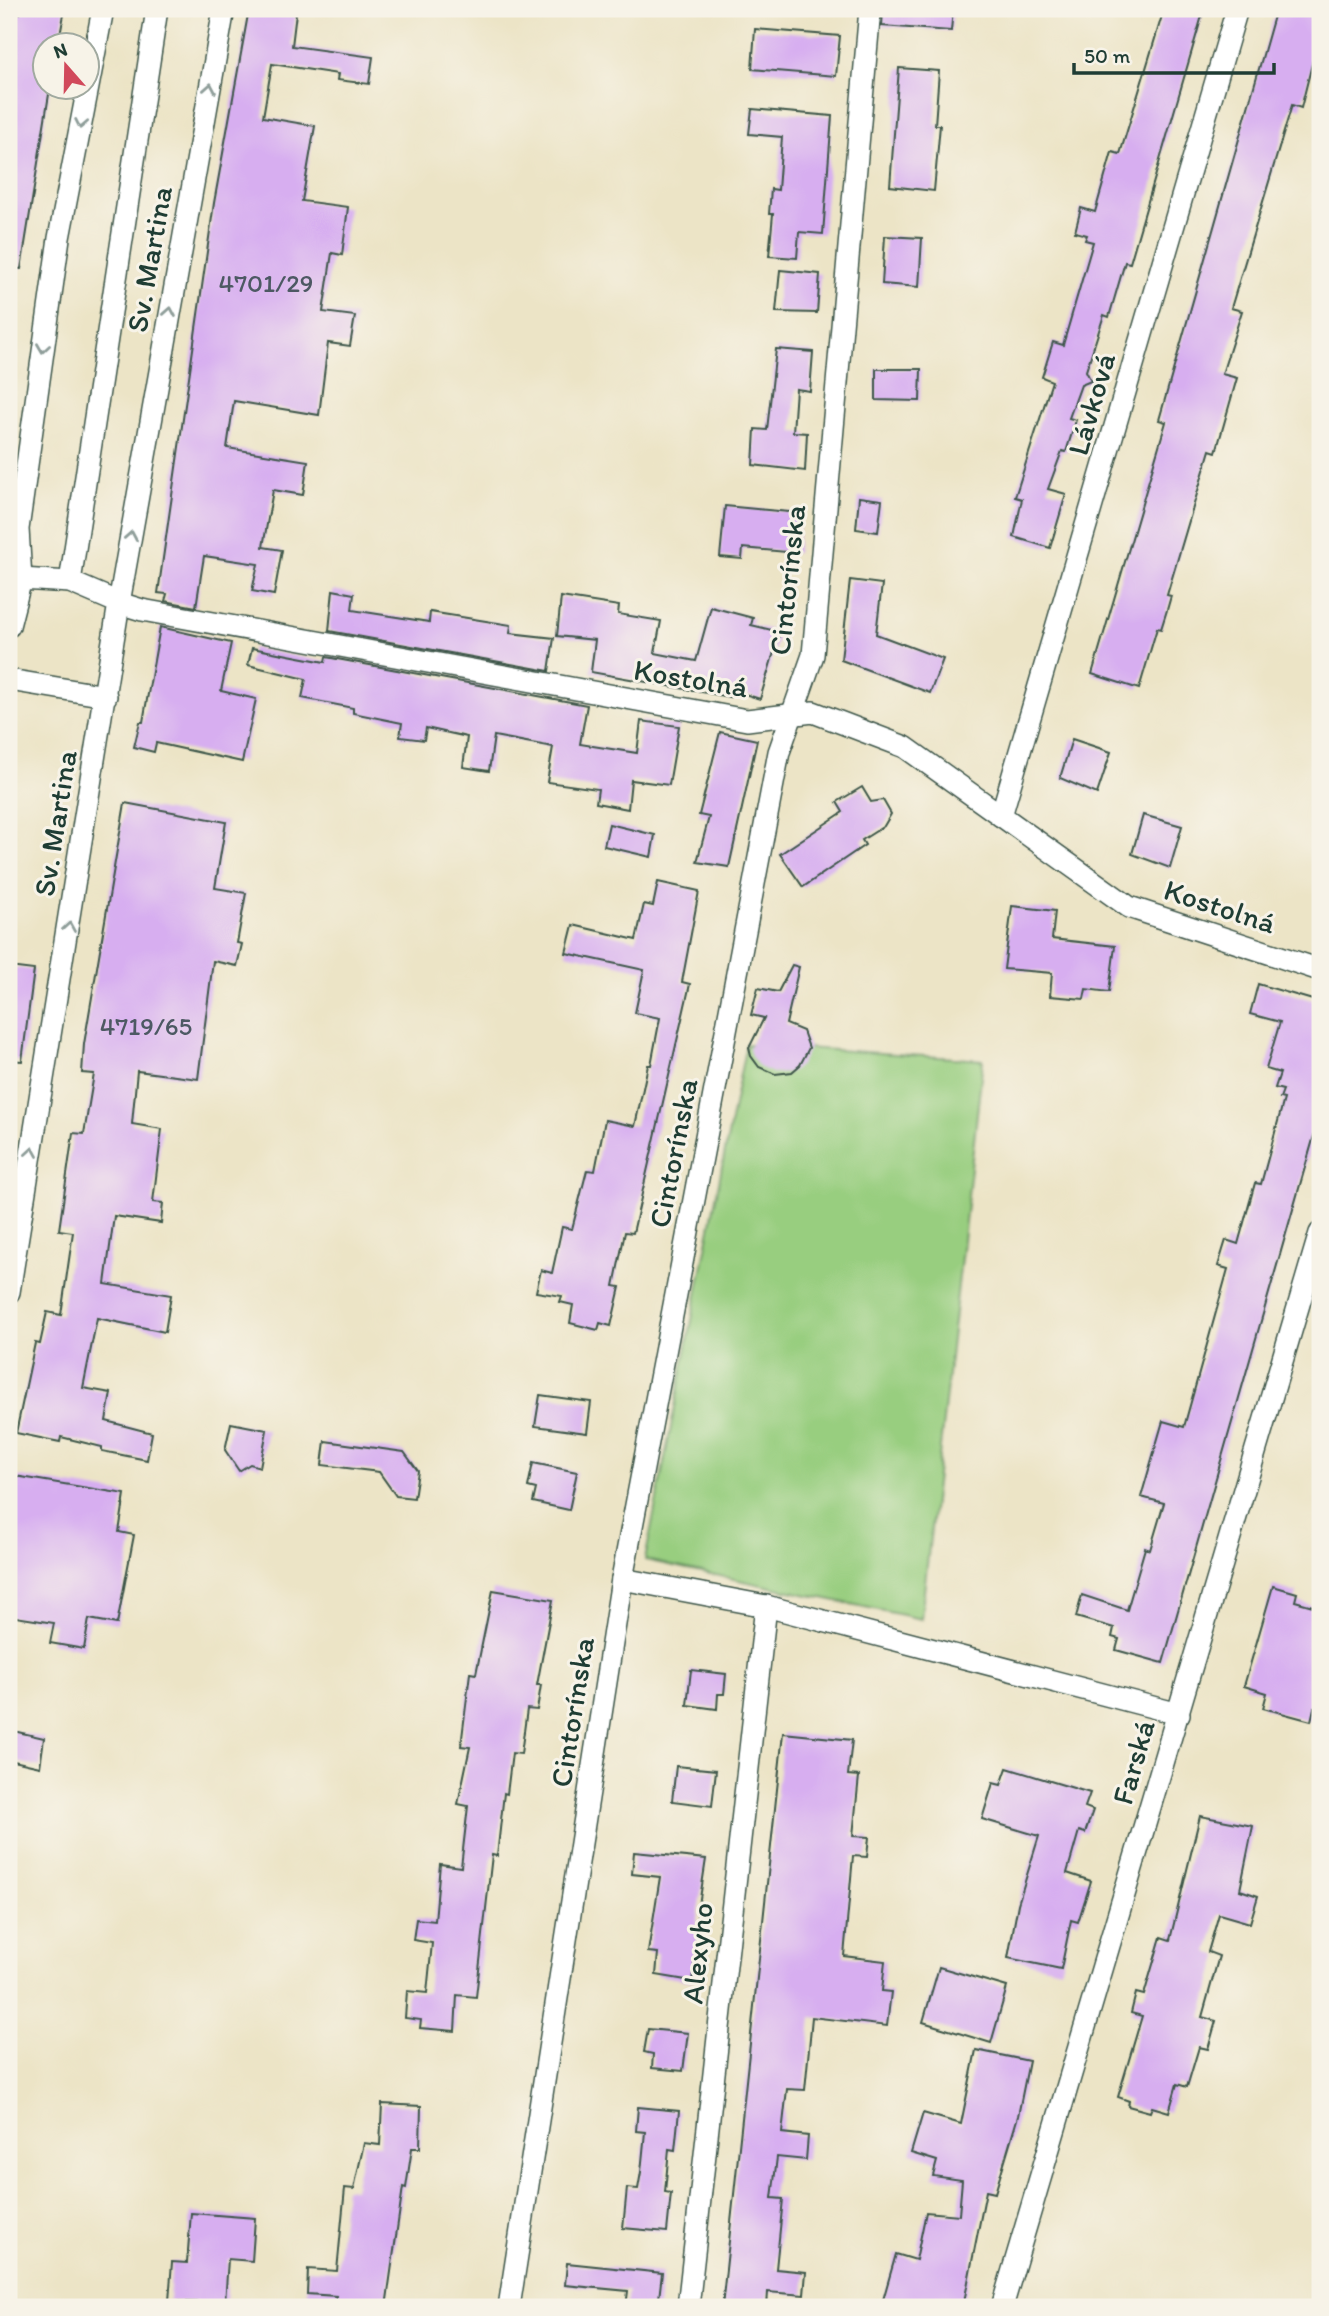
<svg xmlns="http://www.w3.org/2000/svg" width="1329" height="2316" font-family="Itim,sans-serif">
  <rect width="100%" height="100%" fill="#f7f3e8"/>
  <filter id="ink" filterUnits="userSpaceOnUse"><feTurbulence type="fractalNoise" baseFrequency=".0143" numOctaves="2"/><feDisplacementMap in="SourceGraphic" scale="14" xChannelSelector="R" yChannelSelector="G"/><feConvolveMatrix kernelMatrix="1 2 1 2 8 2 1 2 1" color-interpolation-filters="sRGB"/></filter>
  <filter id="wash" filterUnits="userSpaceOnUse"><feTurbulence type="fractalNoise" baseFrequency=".00686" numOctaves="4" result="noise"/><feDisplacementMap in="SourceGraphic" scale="28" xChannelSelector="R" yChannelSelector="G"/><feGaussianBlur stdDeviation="1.57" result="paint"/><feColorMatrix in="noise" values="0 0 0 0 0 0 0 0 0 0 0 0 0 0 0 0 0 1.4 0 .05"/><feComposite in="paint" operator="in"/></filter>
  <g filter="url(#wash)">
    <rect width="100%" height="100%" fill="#ece4c6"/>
    <polygon fill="#98ce7f" stroke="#5c865a" stroke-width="2" points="746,1044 983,1060 921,1619 645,1560"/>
    <g id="blocks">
      <g fill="#d7aef0">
        <polygon points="21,9 65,9 58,46 46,46 46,88 50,88 21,269 9,268 9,11 20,13"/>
        <polygon points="249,9 281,9 281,11 296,13 292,46 373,57 369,84 337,80 338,74 272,64 263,117 315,126 302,201 348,207 342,255 332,253 323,312 355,316 350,346 328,343 319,415 234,401 227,448 308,461 303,495 273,490 263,547 282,550 274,595 252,591 258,564 204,556 196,607 165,601 167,594 158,593 214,203"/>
        <polygon points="883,9 953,9 951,31 882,26"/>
        <polygon points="1164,9 1204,9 1130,263 1125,262 1109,317 1104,315 1086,371 1091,381 1081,385 1069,418 1076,420 1066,452 1062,451 1048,489 1066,494 1050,548 1014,537 1022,499 1015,497 1052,381 1042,377 1053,342 1063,345 1093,242 1085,240 1087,235 1075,232 1081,208 1095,212 1112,152 1120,154"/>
        <polygon points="1276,9 1320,12 1320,32 1301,108 1292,105 1231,308 1242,311 1222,374 1237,378 1216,452 1210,450 1167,595 1171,596 1167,610 1161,629 1157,628 1139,689 1092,674 1166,422 1159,420"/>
        <polygon points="755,29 840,36 836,76 752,69"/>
        <polygon points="899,68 939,71 935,125 940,125 934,191 890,186"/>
        <polygon points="752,109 832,116 823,234 799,232 797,258 769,256 773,214 769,214 771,189 778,190 782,137 749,134"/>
        <polygon points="885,236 922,238 919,287 882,284"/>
        <polygon points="780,270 820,274 817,313 776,312"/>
        <polygon points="776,349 813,352 810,391 796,389 793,432 807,433 805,471 753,465 755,429 767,430"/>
        <polygon points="876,369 921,369 920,401 876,400"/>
        <polygon points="859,497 882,500 878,532 856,529"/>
        <polygon points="725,506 800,513 797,553 743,548 742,559 720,557"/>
        <polygon points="850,580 882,584 876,634 943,659 930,693 841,660"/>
        <polygon points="333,590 354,594 352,610 429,622 430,612 511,625 510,633 554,638 549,671 329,631"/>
        <polygon points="561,597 619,606 618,614 661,621 655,653 696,661 711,607 753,618 751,625 780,632 760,699 732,690 730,697 591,672 595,640 557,636"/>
        <polygon points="160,627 231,643 221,691 256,699 242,762 156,743 154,752 134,747 140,722 143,722"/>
        <polygon points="252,648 325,662 326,657 587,705 580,744 637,753 641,721 679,726 669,785 631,780 628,809 596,803 598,789 547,782 553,747 494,736 489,771 463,767 467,737 426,728 424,740 400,737 402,723 353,713 353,708 302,698 306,679 248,665"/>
        <polygon points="720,732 757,740 729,867 697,862 709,817 699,815"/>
        <polygon points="1072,739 1111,752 1097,794 1060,778"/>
        <polygon points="862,787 871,802 883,800 891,814 884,826 862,840 865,845 803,887 780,854 843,812 837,802"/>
        <polygon points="125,803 226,822 215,888 246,893 237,943 242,944 237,966 213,961 198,1079 137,1071 132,1124 162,1129 153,1202 163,1203 161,1223 114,1216 105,1284 171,1295 165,1332 97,1318 83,1388 111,1393 106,1421 152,1433 147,1460 102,1451 102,1447 61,1437 60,1442 16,1433 35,1343 40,1344 47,1312 61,1315 73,1232 59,1230 73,1133 84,1134 94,1074 82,1073 84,1044"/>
        <polygon points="1143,815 1182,826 1170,868 1132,854"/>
        <polygon points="609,824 655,835 651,857 604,846"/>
        <polygon points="658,882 699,891 682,982 690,984 633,1233 625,1232 614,1286 620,1287 611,1326 600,1323 598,1330 570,1323 573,1305 560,1302 562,1296 536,1292 541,1270 552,1273 562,1227 572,1229 587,1170 595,1171 605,1120 635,1126 648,1065 651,1065 660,1018 635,1013 644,970 566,953 573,925 636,940 644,904 653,906"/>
        <polygon points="1012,906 1055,911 1052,939 1115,946 1109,992 1086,989 1084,999 1050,996 1052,973 1004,969"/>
        <polygon points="792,965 799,967 786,1024 803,1031 809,1048 800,1065 792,1072 775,1074 759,1067 751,1056 749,1048 764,1018 751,1015 758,988 778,992"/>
        <polygon points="9,967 34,970 22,1061 9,1060"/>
        <polygon points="1258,984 1316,1001 1314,1008 1320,1010 1320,1115 1163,1663 1116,1650 1119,1639 1112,1637 1114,1628 1076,1617 1082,1595 1127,1610 1145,1548 1150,1550 1164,1503 1141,1497 1163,1421 1184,1427 1228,1269 1218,1266 1226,1240 1238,1244 1255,1183 1261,1184 1284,1099 1280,1098 1283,1090 1275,1088 1280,1073 1266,1069 1280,1022 1250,1014"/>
        <polygon points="540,1395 591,1402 587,1433 535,1426"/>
        <polygon points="231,1423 267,1430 260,1467 250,1464 239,1471 225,1450"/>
        <polygon points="325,1441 404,1452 418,1471 414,1498 396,1496 379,1472 322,1465"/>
        <polygon points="533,1463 577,1472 569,1510 533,1502 536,1489 528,1487"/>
        <polygon points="9,1475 125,1494 119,1532 134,1535 117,1624 89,1619 84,1649 50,1643 54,1623 9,1616"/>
        <polygon points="1273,1586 1297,1593 1295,1601 1320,1608 1320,1710 1314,1708 1311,1721 1263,1708 1267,1693 1244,1686"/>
        <polygon points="493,1590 553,1600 537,1685 541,1685 537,1710 527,1709 521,1754 512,1753 507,1794 504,1793 497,1856 492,1855 476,1997 457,1995 455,2031 420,2028 421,2020 405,2018 407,1991 427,1993 432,1943 413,1940 416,1919 435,1921 440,1864 461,1867 468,1806 458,1804 470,1747 461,1746 470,1673 476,1674"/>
        <polygon points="691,1670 726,1674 724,1694 718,1694 717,1709 687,1705"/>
        <polygon points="9,1730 44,1738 40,1767 9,1760"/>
        <polygon points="783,1733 852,1740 848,1775 859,1776 853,1836 869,1837 867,1857 853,1856 844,1956 885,1961 882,1991 891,1992 887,2026 812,2017 805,2090 787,2089 782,2133 808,2136 806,2160 777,2157 772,2198 783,2199 776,2269 806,2272 804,2295 768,2292 767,2307 722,2307"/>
        <polygon points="676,1766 716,1770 712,1806 672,1801"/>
        <polygon points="1007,1768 1090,1793 1085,1807 1093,1810 1085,1833 1079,1831 1067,1873 1091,1881 1078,1922 1071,1920 1061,1969 1008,1958 1018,1904 1039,1836 982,1819 993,1783 1001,1785"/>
        <polygon points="1200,1816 1253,1826 1240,1890 1258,1896 1250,1923 1219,1914 1208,1952 1219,1956 1202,2017 1216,2021 1208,2049 1199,2047 1187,2087 1177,2084 1169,2112 1152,2107 1150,2112 1128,2106 1129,2101 1118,2097 1142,2016 1131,2013 1136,1993 1144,1995 1161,1937 1170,1940"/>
        <polygon points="634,1852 706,1859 696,1925 699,1929 692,1981 656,1975 658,1953 648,1952 660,1877 632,1874"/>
        <polygon points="939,1967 1007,1987 991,2043 923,2022"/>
        <polygon points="648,2029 688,2033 683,2071 652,2068 653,2054 644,2052"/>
        <polygon points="976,2050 1029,2061 1018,2116 995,2193 986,2191 963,2307 933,2307 912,2301 910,2307 881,2307 896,2254 916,2260 926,2212 959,2215 962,2180 933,2176 937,2161 911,2153 923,2113 961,2124"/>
        <polygon points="382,2104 421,2106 420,2148 412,2148 406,2188 403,2187 386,2307 345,2307 335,2305 336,2296 307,2294 308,2269 337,2271 345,2188 354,2189 364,2143 380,2145"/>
        <polygon points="638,2107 679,2111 675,2150 669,2149 665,2192 671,2193 667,2232 623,2228 627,2188 638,2189 641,2172 645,2132 636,2131"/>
        <polygon points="191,2213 255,2218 252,2261 228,2259 225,2304 169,2301 172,2262 187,2263"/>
        <polygon points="567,2263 662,2273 658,2307 626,2307 628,2291 565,2285"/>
      </g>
    </g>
  </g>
  <g filter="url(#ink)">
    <use href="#blocks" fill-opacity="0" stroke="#3e564a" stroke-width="2"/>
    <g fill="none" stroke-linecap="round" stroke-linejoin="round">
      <g stroke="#3e564a" stroke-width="24">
        <g id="minor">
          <polyline points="224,9 119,603 142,610 747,720 813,712 905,747 1129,907 1320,970"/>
          <polyline points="21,579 18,529 59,238 103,9"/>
          <polyline points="70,582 157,9"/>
          <polyline points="9,626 21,579 70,582 119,603 9,1292"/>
          <polyline points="9,680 106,696"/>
          <polyline points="1001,816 1237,9"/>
          <polyline points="622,1579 766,1606 1179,1714"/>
          <polyline points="509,2307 622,1579 779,752 813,655 870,9"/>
          <polyline points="688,2307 766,1606"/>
          <polyline points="1002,2307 1320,1233"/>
        </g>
      </g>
      <use href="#minor" stroke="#fff" stroke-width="21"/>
    </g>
    <defs><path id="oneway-chevron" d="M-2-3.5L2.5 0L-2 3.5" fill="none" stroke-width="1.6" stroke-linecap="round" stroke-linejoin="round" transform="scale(1.75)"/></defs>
    <g stroke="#8f9e9a">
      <use href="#oneway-chevron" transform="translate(210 88) rotate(-80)"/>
      <use href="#oneway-chevron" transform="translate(81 124) rotate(101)"/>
      <use href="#oneway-chevron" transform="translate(170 312) rotate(-80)"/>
      <use href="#oneway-chevron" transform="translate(43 348) rotate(98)"/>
      <use href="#oneway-chevron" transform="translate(131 536) rotate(-80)"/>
      <use href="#oneway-chevron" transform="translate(69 927) rotate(-81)"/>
      <use href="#oneway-chevron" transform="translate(32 1152) rotate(-81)"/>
    </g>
  </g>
  <g text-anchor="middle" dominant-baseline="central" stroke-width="6" stroke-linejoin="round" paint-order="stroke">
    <g font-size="26" fill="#4d5963">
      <text x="266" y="283">4701/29</text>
      <text x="146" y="1026">4719/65</text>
    </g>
    <g font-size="30" fill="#1f3d34" stroke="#f7f3e8">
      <text transform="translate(149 259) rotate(-80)">Sv. Martina</text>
      <text transform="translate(1091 404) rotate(-74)">Lávková</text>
      <text transform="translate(787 580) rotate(-84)">Cintorínska</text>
      <text transform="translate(691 678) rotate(9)">Kostolná</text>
      <text transform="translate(55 823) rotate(-81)">Sv. Martina</text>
      <text transform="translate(1220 906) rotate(18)">Kostolná</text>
      <text transform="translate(673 1153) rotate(-79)">Cintorínska</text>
      <text transform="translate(572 1712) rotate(-81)">Cintorínska</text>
      <text transform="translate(1133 1762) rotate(-74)">Farská</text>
      <text transform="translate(697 1953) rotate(-84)">Alexyho</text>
    </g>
  </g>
  <rect width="1329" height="2316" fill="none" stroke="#f7f3e8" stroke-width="35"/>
  <g transform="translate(66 66) rotate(340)"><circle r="33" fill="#f7f3e8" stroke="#a1aaa0" stroke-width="2"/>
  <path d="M0-5L12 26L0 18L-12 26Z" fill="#d1495b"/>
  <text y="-10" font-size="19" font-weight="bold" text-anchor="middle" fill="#1f3d34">N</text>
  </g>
  <path d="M1074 63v10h200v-10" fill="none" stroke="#1f3d34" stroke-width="3.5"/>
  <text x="1084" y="63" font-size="21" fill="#1f3d34" stroke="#f7f3e8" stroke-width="5" paint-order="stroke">50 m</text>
</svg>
